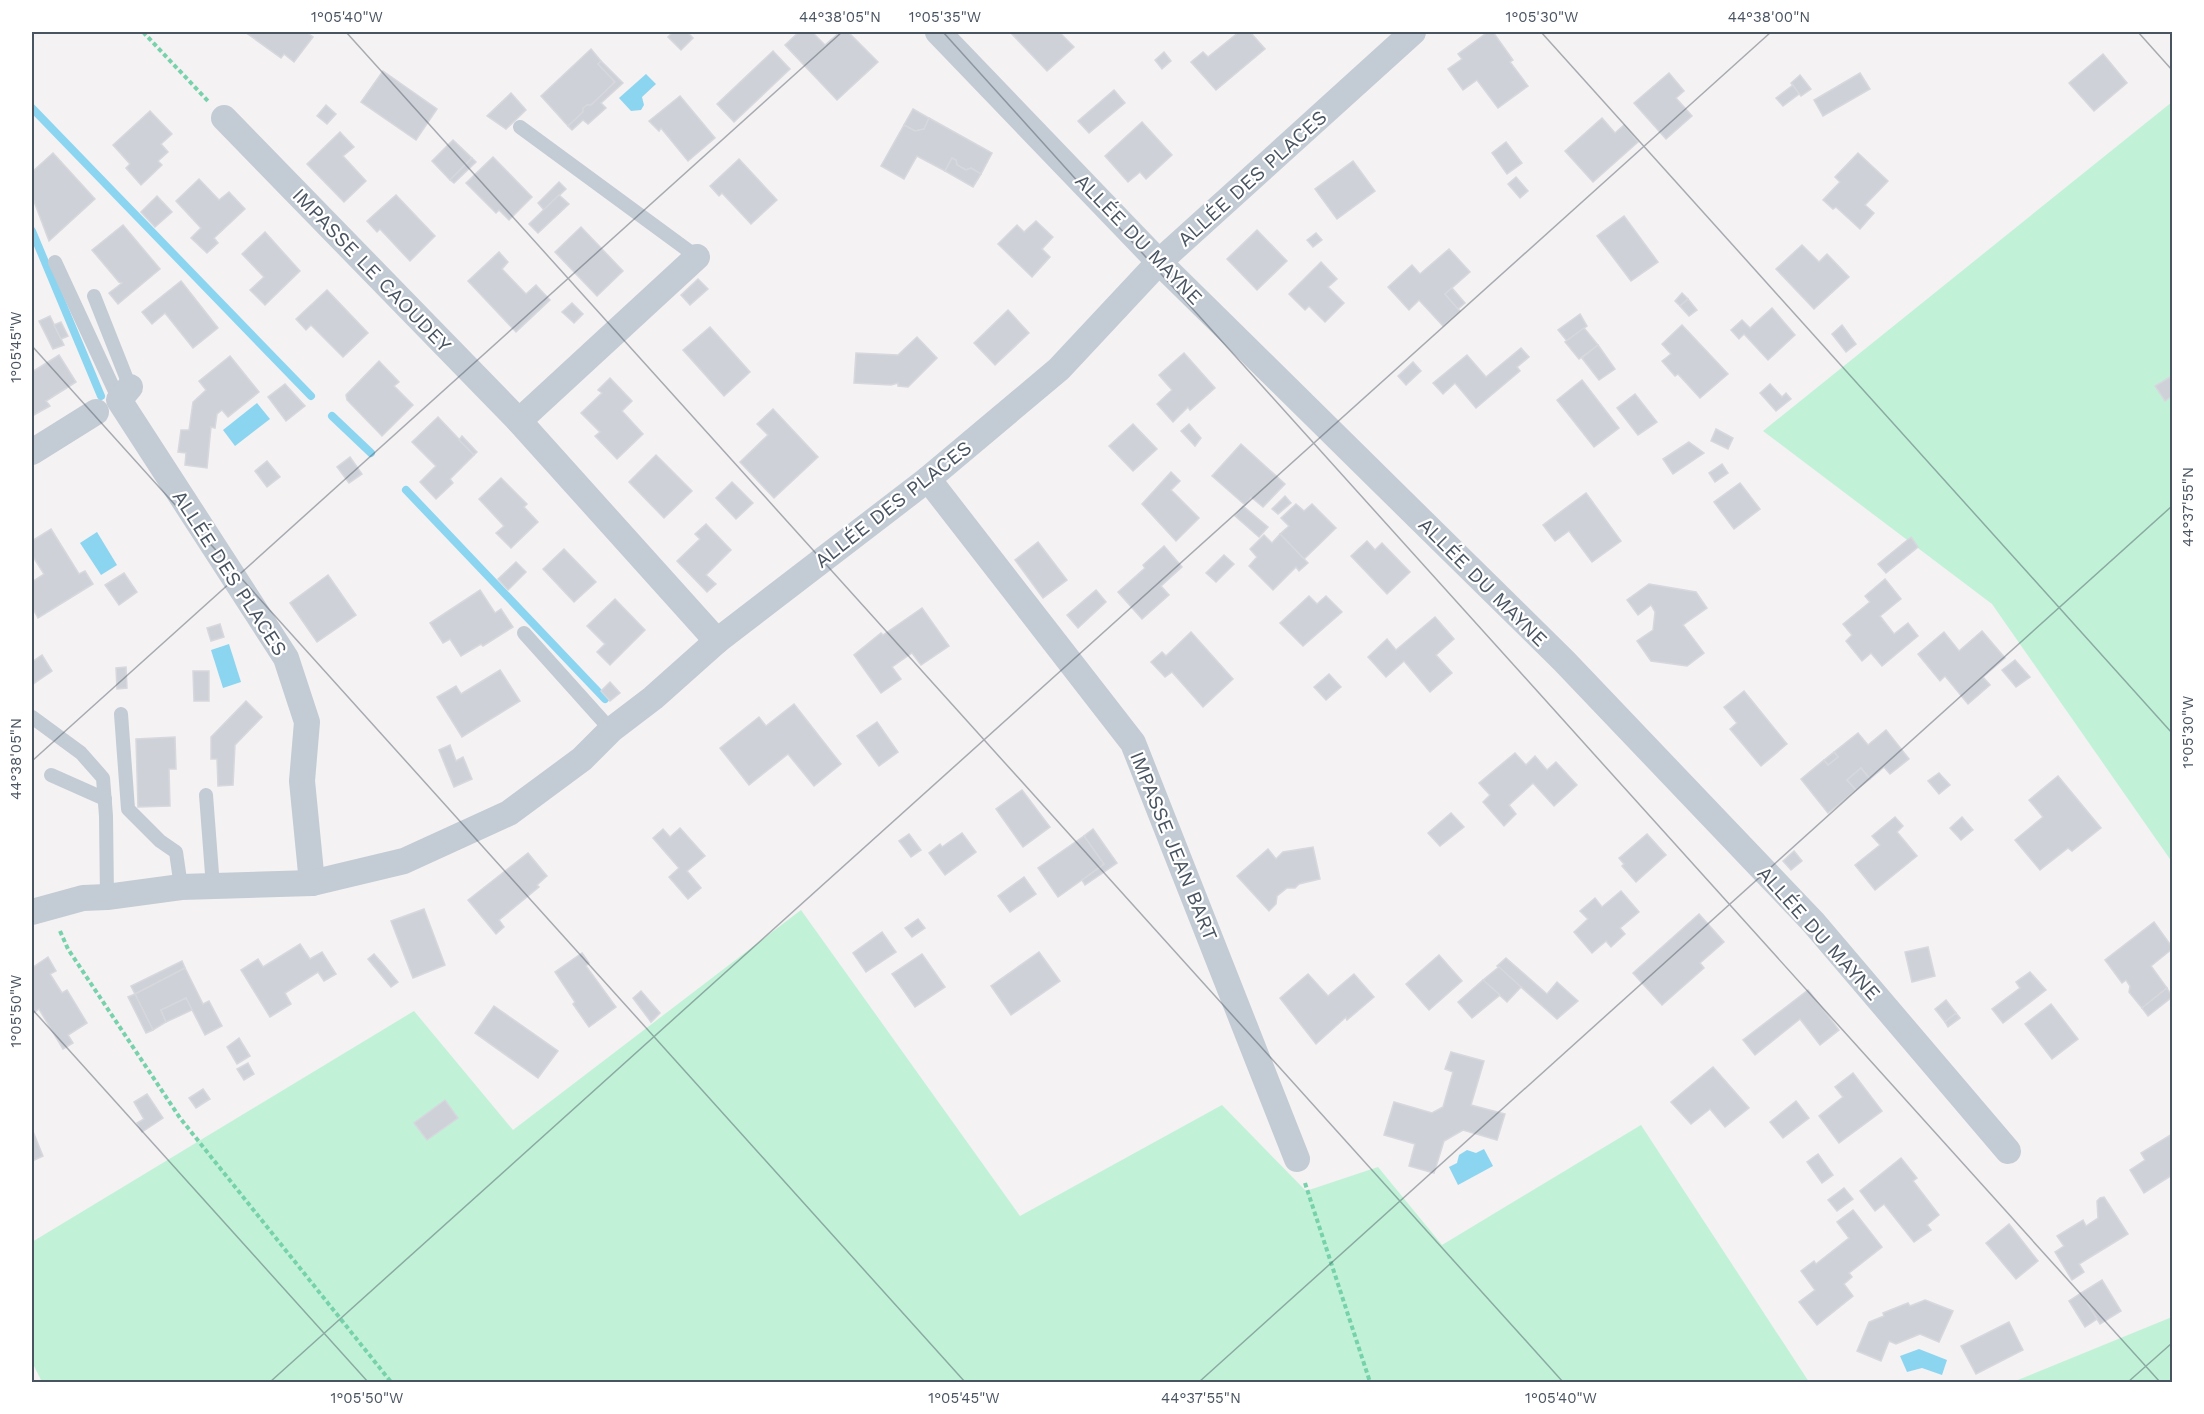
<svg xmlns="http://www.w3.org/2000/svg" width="2204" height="1414" font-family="'Work Sans',sans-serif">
  <rect width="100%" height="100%" fill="#f4f2f2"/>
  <g fill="#c1f2d7">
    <polygon points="2172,102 2172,862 1992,604 1763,431"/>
    <polygon points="801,910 1020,1216 1222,1105 1306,1191 1378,1167 1442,1245 1641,1125 1809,1382 42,1382 32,1362 32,1242 414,1011 513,1130"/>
    <polygon points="2172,1317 2172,1382 2013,1382"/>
  </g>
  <g fill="#8cd5f1">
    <polygon points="646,74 656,84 642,97 644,105 641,110 631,111 619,98"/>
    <polygon points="257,403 270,419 235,446 223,430"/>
    <polygon points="97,532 117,565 101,575 80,543"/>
    <polygon points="229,644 241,682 223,688 211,650"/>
    <polygon points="1484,1149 1493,1166 1458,1185 1449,1167 1457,1163 1459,1155 1467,1150 1476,1153"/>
    <polygon points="1919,1349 1947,1360 1942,1375 1922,1368 1907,1372 1900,1356"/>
  </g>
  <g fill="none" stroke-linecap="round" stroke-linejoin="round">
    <g stroke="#8cd5f1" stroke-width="8">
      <polyline points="32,108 311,396"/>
      <polyline points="32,231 101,396"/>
      <polyline points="332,416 371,453"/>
      <polyline points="406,490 605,699"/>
    </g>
  </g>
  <g fill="#ced1d7" stroke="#d6d8de" stroke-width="1.5">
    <polygon points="245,32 306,32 313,37 294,62 284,54 281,58"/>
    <polygon points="673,32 687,32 693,38 681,50 668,37"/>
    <polygon points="799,32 812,32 825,45 840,32 848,32 878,62 837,100 785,45"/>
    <polygon points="1010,32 1059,32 1074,47 1047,71"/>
    <polygon points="1239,32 1250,32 1265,49 1216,90 1191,62 1203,52 1208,57"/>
    <polygon points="1488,32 1493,32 1513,60 1510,62 1528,86 1498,108 1477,80 1463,90 1448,69 1462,59 1458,54"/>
    <polygon points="591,49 601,61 598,64 615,82 591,105 587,105 583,112 568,126 541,96"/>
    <polygon points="773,51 790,69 734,122 717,104"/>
    <polygon points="1164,52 1171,61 1162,69 1155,60"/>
    <polygon points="2103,54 2127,83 2094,111 2069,83"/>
    <polygon points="601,61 623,83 601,103 606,108 588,124 583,120 572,130 568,126 583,112 583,108 587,105 591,105 615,82 598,64"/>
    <polygon points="383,71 437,109 416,140 361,102"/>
    <polygon points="1669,73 1684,91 1676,98 1692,116 1666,139 1634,103"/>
    <polygon points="1860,73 1870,89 1823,116 1814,100"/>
    <polygon points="1800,75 1811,89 1801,96 1791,83"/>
    <polygon points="1793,85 1799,94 1783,106 1776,98"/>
    <polygon points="1114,90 1125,103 1089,133 1078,121"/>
    <polygon points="511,93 526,110 506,129 487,116"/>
    <polygon points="680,96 715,138 688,161 661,128 659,131 649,121"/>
    <polygon points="326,105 336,114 327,124 317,116"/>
    <polygon points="913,109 929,118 924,129 915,131 904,125"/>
    <polygon points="150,111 172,134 161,144 168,152 158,161 162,165 141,185 126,168 130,164 113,145"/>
    <polygon points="929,118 992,153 981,174 971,168 966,170 957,165 956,160 952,158 945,171 917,156 904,179 881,166 904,125 915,131 924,129"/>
    <polygon points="1602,118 1615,133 1624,125 1638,142 1593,182 1565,151"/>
    <polygon points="1142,122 1172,155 1146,179 1140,172 1128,182 1105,156"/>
    <polygon points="340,132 354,147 343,156 366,181 344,202 307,164"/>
    <polygon points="453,140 472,158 450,180 432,161"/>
    <polygon points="1506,142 1522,163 1507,174 1492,153"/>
    <polygon points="53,153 95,199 49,241 32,196 32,172"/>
    <polygon points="1858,153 1888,181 1865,205 1874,213 1860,229 1836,207 1833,209 1823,200 1840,182 1835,177"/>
    <polygon points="493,157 532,197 509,220 499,210 496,213 466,183"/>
    <polygon points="472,158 476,162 454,183 450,180"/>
    <polygon points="952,158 956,160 957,165 966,170 971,168 981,174 973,187 945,171"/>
    <polygon points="739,159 777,200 751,224 722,193 719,196 710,186"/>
    <polygon points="1353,161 1375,191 1337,219 1315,189"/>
    <polygon points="1516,177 1528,191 1520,198 1508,184"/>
    <polygon points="199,179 219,200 229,192 245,209 214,238 218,243 207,253 191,238 201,228 176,201"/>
    <polygon points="559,182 566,189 544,210 538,203"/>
    <polygon points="396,195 435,236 410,261 380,229 377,232 367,221"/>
    <polygon points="559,195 569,204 538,233 529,224"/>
    <polygon points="157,196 172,212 155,227 141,212"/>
    <polygon points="1624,216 1658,262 1631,281 1597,236"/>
    <polygon points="1036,221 1053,237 1042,249 1050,257 1032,277 998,244 1017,225 1024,232"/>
    <polygon points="123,225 160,269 118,304 109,293 122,283 119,282 92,250"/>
    <polygon points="581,227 623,271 597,296 555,252"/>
    <polygon points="1257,230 1287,261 1257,290 1227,259"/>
    <polygon points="265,232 300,271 265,305 250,290 264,277 242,254"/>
    <polygon points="1316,233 1322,240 1313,247 1307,240"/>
    <polygon points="1802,245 1819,262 1827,254 1849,277 1814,309 1776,269"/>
    <polygon points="1449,249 1470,272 1445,294 1460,311 1443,326 1419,300 1409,310 1388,287 1412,265 1420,274"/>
    <polygon points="499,252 508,262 502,269 526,294 536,285 550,300 516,332 468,281"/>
    <polygon points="1321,262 1337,279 1328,287 1344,303 1325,322 1309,306 1305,310 1289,294"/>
    <polygon points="698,279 708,289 690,305 681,295"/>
    <polygon points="181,281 218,328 193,348 165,313 152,324 142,312"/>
    <polygon points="1452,288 1465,303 1458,309 1445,294"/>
    <polygon points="327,290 368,333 343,357 311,325 306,330 296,319"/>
    <polygon points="1682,293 1688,299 1680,306 1675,301"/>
    <polygon points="1688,299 1697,310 1689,316 1680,306"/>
    <polygon points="572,303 583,314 574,323 562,312"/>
    <polygon points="1772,308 1795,335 1768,360 1744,334 1739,339 1731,330 1742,320 1750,328"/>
    <polygon points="1008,310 1029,333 995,365 974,343"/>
    <polygon points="1580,314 1587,326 1567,341 1558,330"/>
    <polygon points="50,316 64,345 53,349 39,321"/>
    <polygon points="61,322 68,336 61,339 54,325"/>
    <polygon points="1682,325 1728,374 1700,398 1678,374 1675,376 1662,361 1671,354 1662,344"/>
    <polygon points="1842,325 1856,344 1846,352 1832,334"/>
    <polygon points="710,327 750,372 724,396 683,350"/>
    <polygon points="1584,328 1598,345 1579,359 1565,342"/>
    <polygon points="917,337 937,358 908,387 898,386 898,383 891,385 854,383 856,353 898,355"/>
    <polygon points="1598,345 1615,369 1599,380 1582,358"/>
    <polygon points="1521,348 1529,357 1517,367 1520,371 1476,408 1455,383 1443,394 1433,383 1467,355 1486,377"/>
    <polygon points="1184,353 1215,388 1190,410 1188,407 1173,422 1157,404 1172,390 1159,375"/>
    <polygon points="59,355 76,382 46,401 50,406 34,415 32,411 32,372"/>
    <polygon points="230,356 259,392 228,417 222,410 217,414 215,428 211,427 207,468 185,465 186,453 178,452 181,430 189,430 193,402 206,390 199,381"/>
    <polygon points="379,361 399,382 394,386 413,405 382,436 347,400 346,395"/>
    <polygon points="1413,362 1421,371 1406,385 1398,376"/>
    <polygon points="2170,377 2172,381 2172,396 2165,401 2155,386"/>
    <polygon points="610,378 632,401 622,411 643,434 617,459 595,436 600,432 581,413 602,393 598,390"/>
    <polygon points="1582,380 1619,428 1594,447 1557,400"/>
    <polygon points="285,384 305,406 286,421 268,397"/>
    <polygon points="1770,384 1782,397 1786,393 1791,399 1776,411 1760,393"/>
    <polygon points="1635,394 1657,422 1638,435 1617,408"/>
    <polygon points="773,409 818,457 774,498 740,462 768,435 757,424"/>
    <polygon points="438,417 474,455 450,479 453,483 436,499 420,482 436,466 412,442"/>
    <polygon points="1133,424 1157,449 1133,471 1109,446"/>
    <polygon points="1189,424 1201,438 1195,446 1181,431"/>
    <polygon points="1716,429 1733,438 1728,449 1711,441"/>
    <polygon points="462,436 477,452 474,455 459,440"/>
    <polygon points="1689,442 1704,453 1673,474 1663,459"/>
    <polygon points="1241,444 1285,484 1263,507 1251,497 1245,505 1212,476"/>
    <polygon points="656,455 692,491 664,518 629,482"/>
    <polygon points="350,457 362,474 349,483 337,467"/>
    <polygon points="267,461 280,477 267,487 255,471"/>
    <polygon points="1722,464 1728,473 1715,482 1709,473"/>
    <polygon points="1171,472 1180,481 1171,490 1199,518 1176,541 1142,504"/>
    <polygon points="501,478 527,504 524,507 538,522 511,548 496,533 504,526 479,499"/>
    <polygon points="732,482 753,503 736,519 716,498"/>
    <polygon points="1740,483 1760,509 1734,529 1714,502"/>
    <polygon points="1586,493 1621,541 1592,562 1569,531 1555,541 1543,525"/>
    <polygon points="1285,496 1291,503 1278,514 1272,509"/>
    <polygon points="1296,504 1304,511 1312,504 1336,528 1304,559 1280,534 1289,526 1281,518"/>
    <polygon points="1243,506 1268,527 1259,537 1235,516"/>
    <polygon points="706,524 731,550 706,575 716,584 707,592 677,561 700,539 695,534"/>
    <polygon points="51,529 79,574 85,571 93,584 38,618 32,607 32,582 44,574 32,555 32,541"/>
    <polygon points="1280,534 1308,563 1299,571 1296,567 1273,590 1249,566 1257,557 1250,549 1264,535 1272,543"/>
    <polygon points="1911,537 1918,547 1886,573 1878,564"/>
    <polygon points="1367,541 1375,550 1382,543 1410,572 1387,594 1351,556"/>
    <polygon points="1038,542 1067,580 1043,598 1015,560"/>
    <polygon points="1164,546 1182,567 1161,586 1169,595 1142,619 1118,592 1145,568 1143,565"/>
    <polygon points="564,549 596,582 574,602 543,569"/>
    <polygon points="1224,555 1234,564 1216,582 1206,573"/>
    <polygon points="516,562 526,572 508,590 498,579"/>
    <polygon points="124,573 137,592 119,605 105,585"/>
    <polygon points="328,575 356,615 317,642 290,603"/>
    <polygon points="1885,579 1901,599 1880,616 1894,634 1908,623 1918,636 1882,666 1871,653 1862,661 1846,641 1852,635 1843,624 1870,602 1865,596"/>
    <polygon points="1649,584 1696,592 1707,608 1683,625 1704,653 1687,666 1651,661 1637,641 1653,630 1655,612 1651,605 1638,615 1627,600"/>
    <polygon points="480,590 495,613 501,609 513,627 483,646 481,644 461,656 450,639 443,643 430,623"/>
    <polygon points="1096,590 1106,602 1078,628 1067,615"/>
    <polygon points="1309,596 1317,604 1326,596 1342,612 1303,646 1280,623"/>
    <polygon points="615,599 645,630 610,665 597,652 605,644 587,626"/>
    <polygon points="922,608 949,646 921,665 912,653 892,667 901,679 881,693 854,655 881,633 883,635"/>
    <polygon points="1435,617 1454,639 1436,655 1452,673 1430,692 1404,661 1386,677 1368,657 1387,639 1396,650"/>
    <polygon points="220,624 224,637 211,641 207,628"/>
    <polygon points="1982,631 2005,658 1983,677 1990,685 1968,704 1945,676 1940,681 1918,654 1944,632 1959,651"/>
    <polygon points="1191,632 1233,679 1203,707 1172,672 1165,677 1151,662 1162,652 1166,656"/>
    <polygon points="42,655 52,671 33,684 32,662"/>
    <polygon points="2015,660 2030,677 2016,687 2002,670"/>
    <polygon points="126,667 127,688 117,689 116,668"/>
    <polygon points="500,670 520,701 462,737 437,697 456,686 461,694"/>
    <polygon points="193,671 209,671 209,701 194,701"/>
    <polygon points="1329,674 1341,687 1326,700 1314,687"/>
    <polygon points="610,682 620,693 610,701 601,691"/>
    <polygon points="1744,691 1787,744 1761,766 1730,729 1737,723 1724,707"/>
    <polygon points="246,701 262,717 235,745 233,785 218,786 217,759 211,759 211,737"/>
    <polygon points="794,704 841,764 814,786 788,754 749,785 720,748 759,717 766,726"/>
    <polygon points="877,722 898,752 879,766 857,736"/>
    <polygon points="1886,730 1909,759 1890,774 1884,767 1870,779 1861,768 1847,780 1856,790 1828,813 1801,779 1824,760 1828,765 1838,757 1834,752 1858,733 1868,745"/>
    <polygon points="175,737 176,769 169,769 170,806 138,807 136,739"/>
    <polygon points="450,745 456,761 463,757 472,779 454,787 439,750"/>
    <polygon points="1834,752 1838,757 1828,765 1824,760"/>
    <polygon points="1515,753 1526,765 1535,756 1547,770 1556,762 1577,785 1554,806 1533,783 1509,805 1516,814 1504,826 1483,802 1490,795 1479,783"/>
    <polygon points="1861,768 1870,779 1856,790 1847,780"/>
    <polygon points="1939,773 1950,785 1939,794 1928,781"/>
    <polygon points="2058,776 2101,828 2072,851 2068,848 2040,870 2015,840 2043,817 2029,800"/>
    <polygon points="1022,790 1050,827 1023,847 996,809"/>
    <polygon points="1451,813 1464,827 1440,846 1428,833"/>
    <polygon points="1895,817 1903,826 1897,832 1917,856 1875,890 1855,865 1880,845 1872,836"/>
    <polygon points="1962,817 1973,830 1961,840 1950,828"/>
    <polygon points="680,828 705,856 687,871 701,888 688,899 669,877 679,868 653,838 663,829 670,837"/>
    <polygon points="1093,829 1117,863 1085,885 1082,880 1104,864 1084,836"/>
    <polygon points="962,833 976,852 945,875 929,853 940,844 942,847"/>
    <polygon points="909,834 921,850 911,857 899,841"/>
    <polygon points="1647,834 1666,855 1636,882 1622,866 1624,864 1619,858"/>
    <polygon points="1084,836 1104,864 1058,897 1038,868"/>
    <polygon points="1313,847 1320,879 1299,884 1295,888 1287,888 1277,896 1276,904 1269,911 1237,876 1268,849 1276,859 1283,852"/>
    <polygon points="1794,851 1802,861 1791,870 1783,861"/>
    <polygon points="528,853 547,876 537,885 539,887 499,920 504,927 496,934 468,900"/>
    <polygon points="1024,877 1036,894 1010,912 998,896"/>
    <polygon points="1621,891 1639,912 1620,928 1625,934 1611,947 1606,941 1592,953 1574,932 1588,919 1580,911 1595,898 1602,907"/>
    <polygon points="424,909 445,965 413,978 391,921"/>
    <polygon points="1699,914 1724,942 1700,963 1704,968 1662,1005 1633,973"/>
    <polygon points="918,919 925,928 912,937 905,928"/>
    <polygon points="2154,922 2172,947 2172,949 2151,966 2167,988 2142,1008 2129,992 2130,986 2126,980 2122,983 2105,960"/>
    <polygon points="882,932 896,952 866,972 853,953"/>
    <polygon points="300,944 310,959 322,952 336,974 324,981 318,972 285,993 291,1004 270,1017 241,970 258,959 263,967"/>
    <polygon points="1928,947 1935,976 1912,982 1905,952"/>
    <polygon points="1039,952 1060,981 1011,1015 991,986"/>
    <polygon points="582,953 589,963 586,966 616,1007 589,1027 573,1004 575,1002 555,972"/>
    <polygon points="374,954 382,963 398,982 391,987 368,959"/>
    <polygon points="922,954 945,987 915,1007 892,974"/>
    <polygon points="1439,955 1462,981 1429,1010 1406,984"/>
    <polygon points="48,957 56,971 50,974 62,993 67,990 87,1023 68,1035 73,1043 63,1049 39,1009 32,1014 32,968"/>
    <polygon points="1506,958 1547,994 1557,982 1578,1001 1557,1019 1497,966"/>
    <polygon points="182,961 185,968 135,994 131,986"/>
    <polygon points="1499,967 1521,987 1507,1002 1483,980"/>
    <polygon points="185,968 203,1004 209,1001 222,1026 205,1035 186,998 161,1010 166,1022 153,1030 135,994"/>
    <polygon points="2030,972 2046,990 2003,1023 1992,1009 2020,988 2016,982"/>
    <polygon points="1308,974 1328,996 1354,974 1374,997 1347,1020 1346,1017 1316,1044 1280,998"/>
    <polygon points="1483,980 1500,995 1472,1018 1458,1002"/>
    <polygon points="2167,988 2172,997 2148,1016 2142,1008"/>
    <polygon points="1808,990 1839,1030 1820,1045 1800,1019 1755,1055 1743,1040"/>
    <polygon points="641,991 660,1013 651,1022 633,998"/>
    <polygon points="135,994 153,1030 146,1033 128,997"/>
    <polygon points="186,998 192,1010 166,1022 161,1010"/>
    <polygon points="1946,1000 1956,1013 1945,1022 1935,1009"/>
    <polygon points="2051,1004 2078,1039 2052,1059 2025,1024"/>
    <polygon points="494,1006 558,1051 538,1078 475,1033"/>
    <polygon points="1956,1013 1960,1018 1948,1027 1945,1022"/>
    <polygon points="239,1038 250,1056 237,1064 227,1047"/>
    <polygon points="1451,1052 1484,1061 1471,1105 1505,1114 1497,1140 1463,1130 1444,1141 1434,1173 1409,1166 1415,1144 1384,1135 1394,1102 1432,1113 1443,1107 1453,1072 1445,1069"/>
    <polygon points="248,1063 254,1074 244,1080 237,1069"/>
    <polygon points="1713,1067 1749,1108 1725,1127 1710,1109 1691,1124 1671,1102"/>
    <polygon points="1853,1073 1882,1111 1839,1143 1819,1116 1843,1097 1835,1087"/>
    <polygon points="203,1089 210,1099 196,1108 189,1098"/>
    <polygon points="147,1094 163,1118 142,1132 137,1123 144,1119 134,1102"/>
    <polygon points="445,1100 458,1118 427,1140 414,1123"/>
    <polygon points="1796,1101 1809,1118 1783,1138 1770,1122"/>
    <polygon points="32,1129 43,1156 32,1161"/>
    <polygon points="2172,1134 2172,1175 2144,1193 2130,1170 2145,1160 2141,1153"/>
    <polygon points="1818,1154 1833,1175 1822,1183 1807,1162"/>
    <polygon points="1901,1158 1917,1178 1913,1181 1939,1215 1927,1225 1931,1230 1914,1242 1884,1204 1875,1211 1860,1191"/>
    <polygon points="1844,1188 1853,1199 1837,1211 1828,1200"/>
    <polygon points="2104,1197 2128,1234 2079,1264 2084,1272 2072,1280 2055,1252 2064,1246 2057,1236 2083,1220 2086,1226 2098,1218 2097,1201 2100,1198"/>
    <polygon points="1853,1210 1882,1247 1849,1273 1852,1277 1844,1284 1853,1296 1817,1325 1799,1302 1815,1290 1801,1271 1814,1261 1816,1264 1849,1238 1837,1222"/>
    <polygon points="2009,1224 2038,1261 2016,1279 1986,1243"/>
    <polygon points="2102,1280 2121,1311 2100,1324 2081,1293"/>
    <polygon points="2081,1293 2097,1319 2085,1327 2069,1301"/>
    <polygon points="1925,1300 1953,1311 1939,1342 1920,1334 1896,1344 1889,1341 1881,1361 1857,1351 1869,1322 1884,1316 1883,1313 1908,1303 1910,1306"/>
    <polygon points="2009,1322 2023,1350 1976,1374 1961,1346"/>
  </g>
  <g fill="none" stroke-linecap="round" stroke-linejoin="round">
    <g stroke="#77d2ab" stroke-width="4" stroke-dasharray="4.5 3" stroke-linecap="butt">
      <polyline points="143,32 208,101"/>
      <polyline points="60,931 68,949 180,1118 391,1382"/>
      <polyline points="1305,1183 1370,1382"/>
    </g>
    <g stroke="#c3cbd4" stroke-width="14">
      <polyline points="520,127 697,257"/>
      <polyline points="55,262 119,400"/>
      <polyline points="94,296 130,387"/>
      <polyline points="524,633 611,730"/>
      <polyline points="121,714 128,809 160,841 176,852 181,887"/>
      <polyline points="32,717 81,753 103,778 106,816 107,897"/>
      <polyline points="51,775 105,799"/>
      <polyline points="206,795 213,887"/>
    </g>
    <g stroke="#c3cbd4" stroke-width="26">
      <polyline points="938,32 1159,262 1564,661 1813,922 2008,1151"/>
      <polyline points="224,118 519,421 717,641"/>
      <polyline points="130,387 119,400 286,658 307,722 302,781 312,883"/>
      <polyline points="519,421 697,257"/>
      <polyline points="32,452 96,412"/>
      <polyline points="928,479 1133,743 1297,1159"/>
      <polyline points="32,912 83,898 107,897 181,887 312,883 404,861 509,813 582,759 611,730 653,698 717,641 928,479 1059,369 1159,262 1413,32"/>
    </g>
  </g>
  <path fill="none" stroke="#495461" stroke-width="1.5" stroke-opacity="0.45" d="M346 32 1563 1382M943 32 2160 1382M1541 32 2172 733M2138 32 2172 70M32 346 965 1382M32 761 842 32M32 1009 368 1382M270 1382 1771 32M1199 1382 2172 506M2128 1382 2172 1343"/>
  <g text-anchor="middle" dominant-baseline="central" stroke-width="4.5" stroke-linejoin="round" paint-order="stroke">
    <g font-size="20" fill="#495461" stroke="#fff">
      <text transform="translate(1252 178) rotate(-42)">ALLÉE DES PLACES</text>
      <text transform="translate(1139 239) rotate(46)">ALLÉE DU MAYNE</text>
      <text transform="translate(372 270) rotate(46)">IMPASSE LE CAOUDEY</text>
      <text transform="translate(893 504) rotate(-38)">ALLÉE DES PLACES</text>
      <text transform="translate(230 573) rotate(57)">ALLÉE DES PLACES</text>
      <text transform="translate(1483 582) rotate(45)">ALLÉE DU MAYNE</text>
      <text transform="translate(1174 846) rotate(68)">IMPASSE JEAN BART</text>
      <text transform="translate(1819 933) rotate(48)">ALLÉE DU MAYNE</text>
    </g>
  </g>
  <rect width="2204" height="1414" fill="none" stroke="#ffffff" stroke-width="66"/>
  <rect x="33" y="33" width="2138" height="1348" fill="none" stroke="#495461" stroke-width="2"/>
  <g font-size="15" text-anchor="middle" fill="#495461">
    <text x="347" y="22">1°05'40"W</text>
    <text x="840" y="22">44°38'05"N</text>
    <text x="945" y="22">1°05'35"W</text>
    <text x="1542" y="22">1°05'30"W</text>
    <text x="1769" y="22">44°38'00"N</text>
    <text transform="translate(16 347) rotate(-90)" y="5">1°05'45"W</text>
    <text transform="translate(2188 507) rotate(-90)" y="5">44°37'55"N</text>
    <text transform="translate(2188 732) rotate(-90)" y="5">1°05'30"W</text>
    <text transform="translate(16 759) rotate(-90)" y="5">44°38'05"N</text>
    <text transform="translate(16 1011) rotate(-90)" y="5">1°05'50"W</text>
    <text x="367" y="1403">1°05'50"W</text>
    <text x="964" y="1403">1°05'45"W</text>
    <text x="1201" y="1403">44°37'55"N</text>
    <text x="1561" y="1403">1°05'40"W</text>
  </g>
</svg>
